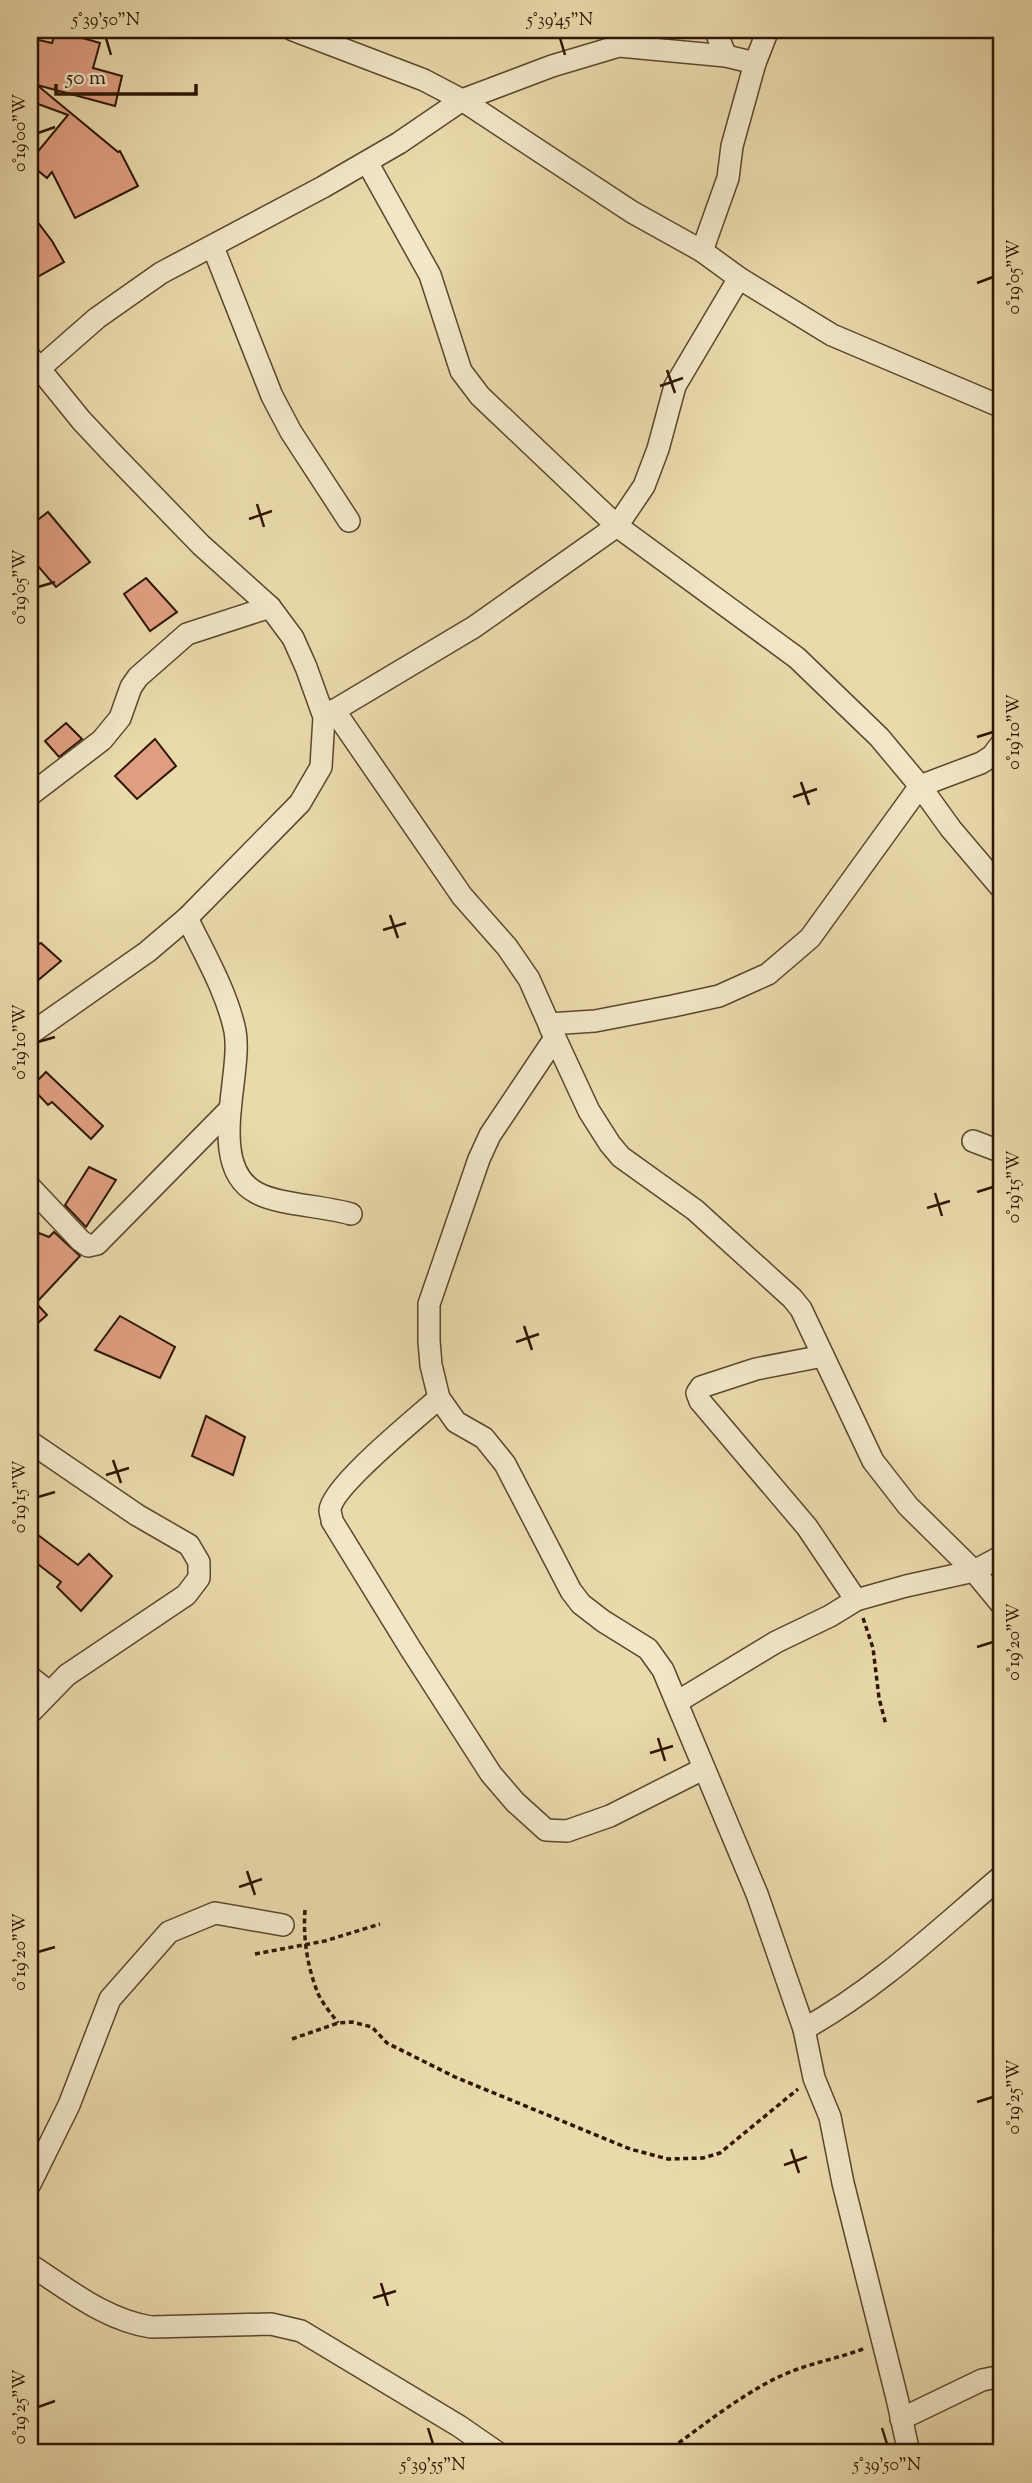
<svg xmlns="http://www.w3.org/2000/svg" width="1032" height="2483" font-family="'Sorts Mill Goudy',serif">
  <rect width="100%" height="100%" fill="#e9d9ab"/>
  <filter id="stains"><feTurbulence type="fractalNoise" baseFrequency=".00286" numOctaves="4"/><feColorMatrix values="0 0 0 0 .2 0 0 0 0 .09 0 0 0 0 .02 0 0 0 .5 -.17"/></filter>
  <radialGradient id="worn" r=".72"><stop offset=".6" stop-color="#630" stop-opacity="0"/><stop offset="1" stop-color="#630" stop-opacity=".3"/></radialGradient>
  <g fill="#df9e81" stroke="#2d1602" stroke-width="2">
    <polygon points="56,30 82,30 79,37 100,43 93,68 122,76 115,106 37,85 118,152 120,151 138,186 75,218 52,172 47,178 30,164 30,161 68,115 30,101 30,38 52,43"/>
    <polygon points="30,212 52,241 64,262 30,281"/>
    <polygon points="48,512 90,562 56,587 30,557 30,526"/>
    <polygon points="146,578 177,612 150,631 124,594"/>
    <polygon points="66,723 82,739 59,757 45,741"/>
    <polygon points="155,739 176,766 137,799 115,776"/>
    <polygon points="41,943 61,961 30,987 30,948"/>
    <polygon points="46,1072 103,1126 91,1139 52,1102 48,1105 31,1087"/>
    <polygon points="89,1167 116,1180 86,1227 65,1205"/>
    <polygon points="54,1232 80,1256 36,1303 47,1315 30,1330 30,1255 39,1233 49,1237"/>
    <polygon points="120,1316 175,1347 160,1378 95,1350"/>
    <polygon points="206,1416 245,1437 233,1475 192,1456"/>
    <polygon points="30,1529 78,1565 89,1554 112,1576 81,1611 57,1587 61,1582 30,1558"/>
  </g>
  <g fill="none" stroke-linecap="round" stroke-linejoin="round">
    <g stroke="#5c472c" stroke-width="24">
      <g id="minor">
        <polyline points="293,30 424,80 462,100 632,212 702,251 739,278 832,335 1002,407"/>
        <polyline points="715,30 726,56"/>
        <polyline points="367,162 430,275 461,371 480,396 617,526 797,658 879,737 920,786 951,829 1002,889"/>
        <polyline points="213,247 272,396 291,432 349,521"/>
        <polyline points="702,251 728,178 732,146 755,63 768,30"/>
        <polyline points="30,357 81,420 110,451 201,545 270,607 293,638 306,667 324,717 321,767 300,803 187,918 147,952 30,1034"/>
        <polyline points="32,375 97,318 161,273 323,187 399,143 462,100 552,66 619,46 726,56 755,63"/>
        <polyline points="334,710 462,896 507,947 529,979 549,1024 595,1021 673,1006 719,996 768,974 810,938 920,786 981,763 992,756 1002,743"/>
        <polyline points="325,716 474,627 617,526 644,486 658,449 675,386 739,278"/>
        <polyline points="30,795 102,740 120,718 131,687 138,677 187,634 270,607"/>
        <path d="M187 918C204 953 227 992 235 1031 243 1075 205 1166 257 1193 279 1205 325 1206 351 1214"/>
        <polyline points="550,1027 589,1111 610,1144 621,1157 695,1210 792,1298 801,1309 873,1461 908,1506 974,1571 1002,1605"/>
        <polyline points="555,1038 490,1135 479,1159 429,1304 429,1341 431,1365 439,1398 456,1422 484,1438 505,1464 571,1591 581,1604 603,1621 648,1649 663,1670 757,1894 804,2029 814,2078 830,2117 843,2183 897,2398 909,2453"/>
        <polyline points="973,1141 1002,1152"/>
        <polyline points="30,1187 80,1240 88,1246 97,1244 230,1109"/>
        <polyline points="823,1356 756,1369 701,1387 697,1393 700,1401 807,1527 856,1600"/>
        <path d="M439 1398C418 1417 332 1486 330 1510 330 1514 332 1517 332 1521L410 1648 491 1774 515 1802 546 1830 567 1831 610 1816 703 1769"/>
        <polyline points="30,1442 137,1515 189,1545 199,1562 199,1578 186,1595 67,1675 30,1713"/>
        <polyline points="30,1677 49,1692"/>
        <polyline points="677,1702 776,1642 830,1616 856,1600 906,1586 974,1571 1002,1556"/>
        <path d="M804 2029C877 1989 938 1930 1002 1876"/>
        <polyline points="30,2184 69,2105 110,1999 169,1932 215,1913 283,1925"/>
        <path d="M30 2265C68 2289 105 2320 151 2327L271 2324 301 2331 459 2426 498 2453"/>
        <polyline points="901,2419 982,2380 1002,2376"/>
      </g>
    </g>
    <g stroke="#2d1602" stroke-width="3.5" stroke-dasharray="5 3.5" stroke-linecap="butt">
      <polyline points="863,1618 873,1648 879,1698 886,1725"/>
      <path d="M305 1910C303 1937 307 1965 317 1991 321 2002 331 2013 338 2023"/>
      <polyline points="255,1954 325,1941 380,1924"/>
      <polyline points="292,2039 338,2023 352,2022 372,2027 387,2043 455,2077 630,2149 668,2159 703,2158 720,2153 798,2089"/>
      <path d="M665 2453C704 2425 752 2385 798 2369 820 2361 843 2357 865 2348"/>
    </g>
    <use href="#minor" stroke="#f1e6c8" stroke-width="21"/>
  </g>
  <path fill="none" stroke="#2d1602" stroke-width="2.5" d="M106 38 111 55M560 38 565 55M38 133 55 127M977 283 993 277M667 370 675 393M660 386 683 378M257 504 264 527M249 519 272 511M38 587 55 582M977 737 993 732M801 782 809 805M793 797 817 789M390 915 398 938M383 930 406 923M38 1042 55 1037M977 1192 993 1187M935 1193 942 1216M927 1208 950 1201M524 1326 532 1350M516 1342 539 1334M113 1460 121 1483M106 1475 129 1468M38 1497 55 1492M977 1647 993 1642M658 1738 665 1761M650 1753 673 1746M247 1871 255 1895M239 1887 262 1879M38 1952 55 1947M977 2102 993 2097M791 2149 799 2173M784 2165 807 2157M381 2283 388 2306M373 2298 396 2291M38 2407 55 2401M428 2428 433 2444M882 2428 887 2444"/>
  <rect width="1032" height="2483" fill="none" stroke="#e9d9ab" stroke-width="77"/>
  <path d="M56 84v10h140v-10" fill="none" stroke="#2d1602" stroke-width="3.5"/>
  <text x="66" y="84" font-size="21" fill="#2d1602" stroke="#f1e6c8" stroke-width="5" paint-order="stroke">50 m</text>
  <rect x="38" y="38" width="955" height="2406" fill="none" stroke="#2d1602" stroke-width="2.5"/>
  <g font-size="18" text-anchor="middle" fill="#2d1602">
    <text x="106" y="25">5°39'50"N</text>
    <text x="560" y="25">5°39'45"N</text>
    <text transform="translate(19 133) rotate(-90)" y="6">0°19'00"W</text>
    <text transform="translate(1013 277) rotate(-90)" y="6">0°19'05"W</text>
    <text transform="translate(19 587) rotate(-90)" y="6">0°19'05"W</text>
    <text transform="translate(1013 732) rotate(-90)" y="6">0°19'10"W</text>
    <text transform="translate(19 1042) rotate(-90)" y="6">0°19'10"W</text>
    <text transform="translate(1013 1187) rotate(-90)" y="6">0°19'15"W</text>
    <text transform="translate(19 1497) rotate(-90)" y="6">0°19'15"W</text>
    <text transform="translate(1013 1642) rotate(-90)" y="6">0°19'20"W</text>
    <text transform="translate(19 1952) rotate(-90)" y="6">0°19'20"W</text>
    <text transform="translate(1013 2097) rotate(-90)" y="6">0°19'25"W</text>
    <text transform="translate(19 2407) rotate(-90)" y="6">0°19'25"W</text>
    <text x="433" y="2470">5°39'55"N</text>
    <text x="887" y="2470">5°39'50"N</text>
  </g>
  <rect width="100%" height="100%" filter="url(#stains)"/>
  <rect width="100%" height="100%" fill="url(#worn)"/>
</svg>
